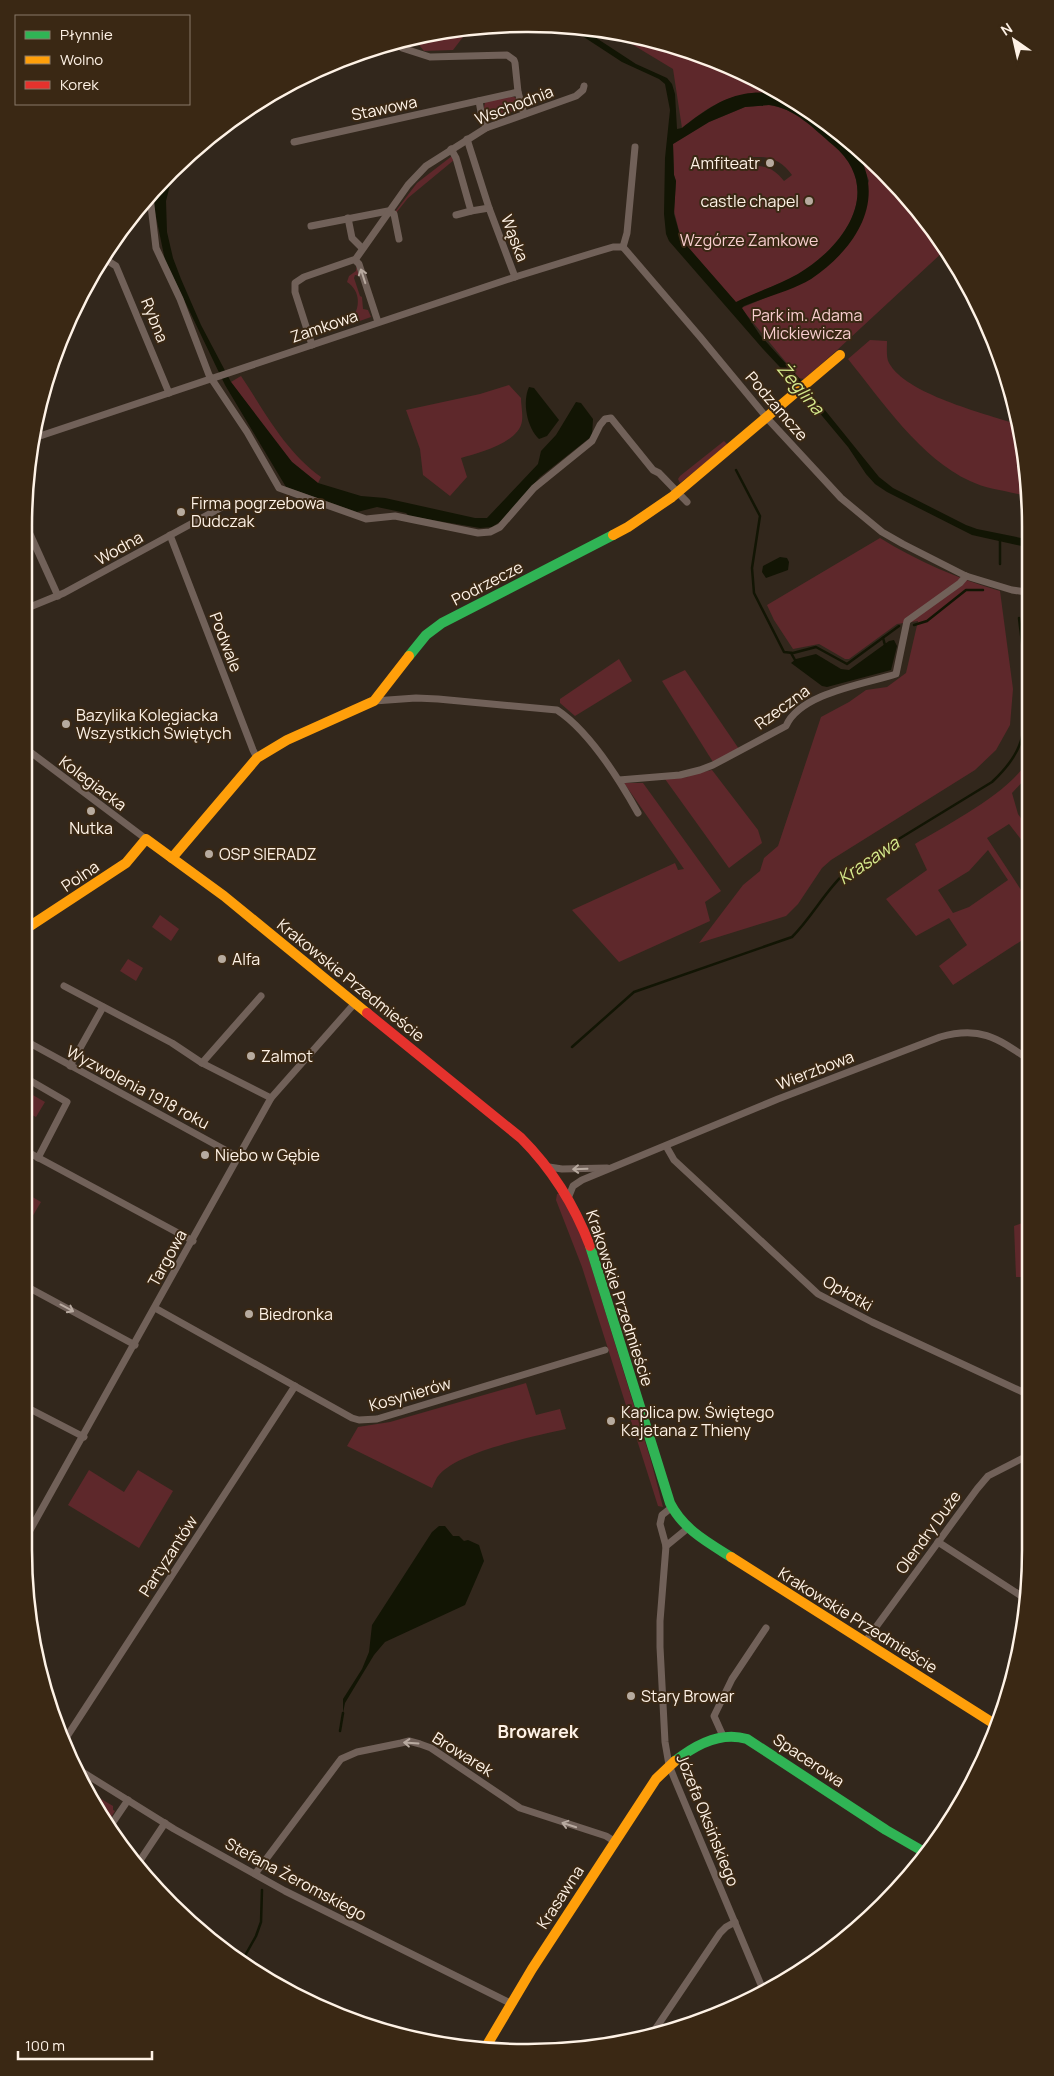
<svg xmlns="http://www.w3.org/2000/svg" width="1054" height="2076" font-family="Manrope,sans-serif">
  <rect width="100%" height="100%" fill="#32271c"/>
  <g fill="#5e282b" fill-rule="evenodd">
    <polygon points="451,31 463,37 453,50 424,51 415,40"/>
    <path d="M615 34 657 41 749 76 780 94C736 90 715 101 682 128L673 69Z"/>
    <polygon points="504,97 514,97 517,99 519,109 491,119 488,117 484,108 485,102"/>
    <path d="M769 105C795 108 814 129 833 145 885 189 845 246 798 274 779 285 756 292 736 303L681 239 674 211 676 181 674 175 673 144 709 122 745 107ZM753 157C770 156 782 161 792 175L784 181C774 168 764 164 748 167L745 159Z"/>
    <polygon points="858,152 926,221 944,251 835,352 804,379 799,378 741,308 811,279 838,256 869,181"/>
    <polygon points="452,156 454,160 408,198 396,213 395,212 417,183"/>
    <path d="M356 267 360 276 355 275 354 278 360 296 362 297 363 309 368 310 371 317 343 327 342 325 345 324V319L350 321C361 309 361 291 347 282L349 276 356 271Z"/>
    <path d="M870 340 887 341C887 347 886 358 889 363 906 394 983 413 1016 424L1026 461V496C1008 491 986 489 970 481 921 459 881 400 848 359Z"/>
    <path d="M241 376C265 412 285 451 321 477L318 483 292 462 282 451 231 382Z"/>
    <path d="M509 385 521 398C521 405 523 414 522 421 519 443 478 453 461 458L467 477 450 496 423 475 420 449 406 410 480 394Z"/>
    <polygon points="724,441 728,445 680,483 678,479 680,476"/>
    <path d="M880 538C917 561 959 579 1000 591L1013 689 1010 725 996 750 975 770 831 860 822 868 798 904 786 916 699 943 743 885 760 871 764 858 778 846 821 717 849 702 866 690 887 687 906 673 918 621 897 624 849 659H845L819 644 793 649 774 620 767 605Z"/>
    <polygon points="619,659 632,681 575,716 560,703 560,699"/>
    <polygon points="685,670 739,749 713,762 662,681"/>
    <path d="M1027 760V777L1012 793 1018 814 1027 827V847L1009 824 987 838 1027 899V937L953 985 939 966 967 945 949 918 916 936 886 899 927 870 915 844C943 827 1015 790 1027 760ZM988 850 1008 880 969 907 953 913 938 890 969 871Z"/>
    <polygon points="712,770 758,830 762,843 729,868 665,779 688,777 689,775"/>
    <polygon points="624,783 643,783 721,891 705,902 710,921 619,962 572,910 675,863 678,870 684,869"/>
    <polygon points="160,915 179,929 171,941 152,927"/>
    <polygon points="128,959 143,968 136,981 120,971"/>
    <polygon points="24,1090 45,1102 36,1117 24,1111"/>
    <polygon points="24,1192 41,1202 28,1224 24,1221"/>
    <polygon points="557,1194 561,1194 573,1216 584,1243 651,1461 663,1507 658,1506 582,1267 556,1200"/>
    <polygon points="1028,1221 1028,1277 1016,1277 1014,1226"/>
    <path d="M526 1383 536 1415 560 1409 566 1429C536 1436 459 1451 439 1475 436 1478 434 1484 432 1488L347 1446 358 1427 390 1422Z"/>
    <polygon points="89,1470 124,1492 138,1470 173,1491 139,1548 68,1505"/>
    <polygon points="86,1790 113,1806 113,1810 115,1811 107,1824"/>
  </g>
  <g fill="#121504" fill-rule="evenodd">
    <path d="M567 26 581 28 636 64 667 78 672 84 675 94 677 129 682 128C700 114 721 98 744 94 775 88 789 100 814 116 829 125 846 136 857 152 861 156 863 163 865 169 880 214 847 255 811 279 791 291 765 297 744 306L742 308 760 335 799 378 879 477 893 488 966 525 977 529 1026 539V547L972 535 887 492 875 484 866 474 848 447 793 381 763 349 669 241 666 234 664 214 665 158 670 110 665 84 659 79 622 62ZM769 105C795 108 814 129 833 145 885 189 845 246 798 274 779 285 756 292 736 302L681 239 674 214 676 181 674 175 673 144 709 122 745 107Z"/>
    <polygon points="173,173 166,201 167,232 173,258 181,279 201,325 231,382 292,462 318,483 361,496 385,498 475,518 487,518 538,464 541,451 556,435 576,402 581,403 593,419 592,436 540,477 501,521 492,527 480,528 409,516 406,513 377,507 357,512 286,487 225,385 165,260 154,207 155,191"/>
    <path d="M529 387 534 388 559 420 547 436 539 439C527 428 522 402 529 387Z"/>
    <polygon points="780,557 787,558 789,562 788,570 766,578 762,572 763,566"/>
    <polygon points="894,640 897,646 891,670 827,687 822,686 791,663 796,659 816,654 841,669 849,670 889,641"/>
    <polygon points="439,1526 445,1526 453,1536 459,1536 464,1541 468,1540 479,1545 484,1561 465,1605 385,1642 374,1655 345,1703 343,1713 343,1699 362,1669 369,1652 372,1625 432,1532"/>
  </g>
  <g fill="none" stroke-linecap="round" stroke-linejoin="round">
    <g stroke="#121504" stroke-width="2.5">
      <polyline points="736,470 760,516 752,568 754,593 784,652 793,653 816,647 847,664 899,626"/>
      <polyline points="1000,540 1000,564"/>
      <polyline points="1019,618 1027,684"/>
      <polyline points="914,625 927,621 966,590 983,590"/>
      <polyline points="883,638 885,645"/>
      <polyline points="791,653 795,660"/>
      <path d="M572 1047 634 992 792 937C813 916 826 889 848 870L992 782C1022 754 1024 738 1027 698"/>
      <polyline points="340,1731 343,1713"/>
      <polyline points="242,1961 256,1936 261,1922 262,1890"/>
    </g>
    <g stroke="#716159" stroke-width="7">
      <polyline points="400,42 402,48 430,57 507,55 514,60 515,63 518,92"/>
      <polyline points="479,101 481,112 486,128"/>
      <polyline points="294,142 518,92 524,114"/>
      <polyline points="451,149 456,158 471,211 489,208 467,139"/>
      <polyline points="150,197 156,248 180,299 209,375 247,432 279,488 366,519 395,516 478,533 490,532 500,527 534,488 592,441 600,425 605,419 611,418 653,470 659,473 687,502"/>
      <polyline points="489,208 515,277"/>
      <polyline points="456,215 471,211"/>
      <polyline points="348,218 352,238 362,248"/>
      <polyline points="311,226 388,211 394,214 399,239"/>
      <polyline points="623,247 701,338 767,418 841,498 882,532 903,544 966,576 1012,590 1026,592"/>
      <polyline points="623,247 627,233 635,147"/>
      <polyline points="355,260 408,185 426,166 486,128 576,96 583,90 584,86"/>
      <polyline points="101,263 108,261 116,266 169,393"/>
      <polyline points="312,345 295,292 295,283 304,277 353,260 355,260 359,264 378,322"/>
      <polyline points="34,438 515,277 596,252 613,247 623,247"/>
      <polyline points="25,523 58,596"/>
      <polyline points="170,535 253,750 257,758"/>
      <polyline points="25,609 64,593 224,506"/>
      <path d="M374 701 416 698 438 699 557 710C589 731 619 779 638 813"/>
      <polyline points="25,748 146,839"/>
      <path d="M619 780 680 775 700 770 713 765 786 726C800 693 865 684 896 674L907 621 960 583 966 576"/>
      <polyline points="64,986 172,1043 202,1063 271,1098"/>
      <polyline points="24,1040 238,1157"/>
      <polyline points="202,1063 261,996"/>
      <polyline points="70,1066 103,1007"/>
      <polyline points="24,1077 67,1102 38,1158"/>
      <polyline points="666,1146 674,1160 818,1294 872,1322 1029,1395"/>
      <polyline points="24,1150 193,1241"/>
      <polyline points="549,1167 562,1169 607,1168"/>
      <path d="M569 1196 573 1186 582 1180 778 1099 940 1037C979 1026 996 1037 1028 1059"/>
      <polyline points="24,1285 135,1345"/>
      <polyline points="155,1308 352,1418 359,1420 377,1419 605,1350"/>
      <polyline points="24,1406 84,1437"/>
      <polyline points="671,1508 662,1515 660,1524 666,1546 660,1621 660,1647 665,1742 669,1765 675,1780 764,1992"/>
      <polyline points="24,1541 271,1098 355,1003"/>
      <polyline points="938,1542 1026,1599"/>
      <polyline points="666,1546 688,1528"/>
      <polyline points="865,1642 977,1489 988,1476 1029,1455"/>
      <polyline points="723,1736 714,1716 732,1679 766,1628"/>
      <polyline points="64,1741 295,1386"/>
      <polyline points="76,1768 174,1829 285,1891 510,2003"/>
      <polyline points="109,1828 128,1800"/>
      <polyline points="137,1865 165,1823"/>
      <polyline points="255,1874 341,1759 357,1752 401,1743 409,1741 420,1744 431,1748 520,1808 606,1836 614,1841"/>
      <polyline points="650,2037 720,1933 726,1927 735,1922"/>
    </g>
    <g stroke="#30b455" stroke-width="10">
      <polyline points="409,656 426,635 442,623 613,535"/>
      <path d="M590 1246 670 1503C683 1529 707 1542 731 1557"/>
      <path d="M675 1761C695 1745 721 1731 747 1739L886 1830 926 1853"/>
    </g>
    <g stroke="#ff9f0a" stroke-width="10">
      <polyline points="613,535 628,527 672,497 840,355"/>
      <polyline points="172,858 257,758 287,740 374,701 409,656"/>
      <polyline points="24,930 126,863 146,839 224,896 367,1013"/>
      <polyline points="731,1557 996,1725"/>
      <polyline points="484,2050 532,1969 656,1779 675,1761"/>
    </g>
    <path stroke="#e5322d" stroke-width="10" d="M367 1013 521 1138C553 1170 574 1204 590 1246"/>
  </g>
  <defs><path id="oneway-shaft" d="M-6 0H5M1.5-3L5.5 0L1.5 3" fill="none" stroke-width="1.6" stroke-linecap="round" stroke-linejoin="round" transform="scale(1.25)"/></defs>
  <g stroke="#b8aaa0">
    <use href="#oneway-shaft" transform="translate(363 276) rotate(-108)"/>
    <use href="#oneway-shaft" transform="translate(580 1169) rotate(178)"/>
    <use href="#oneway-shaft" transform="translate(67 1308) rotate(28)"/>
    <use href="#oneway-shaft" transform="translate(411 1743) rotate(-176)"/>
    <use href="#oneway-shaft" transform="translate(569 1825) rotate(-162)"/>
  </g>
  <g fill="#b7ab9f" stroke="#3a2814" stroke-width="2">
    <circle cx="770" cy="163" r="5"/>
    <circle cx="809" cy="201" r="5"/>
    <circle cx="181" cy="512" r="5"/>
    <circle cx="66" cy="724" r="5"/>
    <circle cx="91" cy="811" r="5"/>
    <circle cx="209" cy="854" r="5"/>
    <circle cx="222" cy="959" r="5"/>
    <circle cx="251" cy="1056" r="5"/>
    <circle cx="205" cy="1155" r="5"/>
    <circle cx="249" cy="1314" r="5"/>
    <circle cx="611" cy="1421" r="5"/>
    <circle cx="631" cy="1696" r="5"/>
  </g>
  <g text-anchor="middle" dominant-baseline="central" stroke-width="4" stroke-linejoin="round" paint-order="stroke">
    <g font-size="16" fill="#fef2e6" stroke="#3a2814">
      <text transform="translate(514 105) rotate(-21)">Wschodnia</text>
      <text transform="translate(384 108) rotate(-12)">Stawowa</text>
      <text transform="translate(515 238) rotate(69)">Wąska</text>
      <text transform="translate(155 320) rotate(68)">Rybna</text>
      <text transform="translate(324 326) rotate(-19)">Zamkowa</text>
      <text transform="translate(777 406) rotate(49)">Podzamcze</text>
      <text transform="translate(119 548) rotate(-29)">Wodna</text>
      <text transform="translate(487 583) rotate(-27)">Podrzecze</text>
      <text transform="translate(226 642) rotate(69)">Podwale</text>
      <text transform="translate(782 707) rotate(-36)">Rzeczna</text>
      <text transform="translate(93 783) rotate(37)">Kolegiacka</text>
      <text transform="translate(80 876) rotate(-34)">Polna</text>
      <text transform="translate(351 980) rotate(39)">Krakowskie Przedmieście</text>
      <text transform="translate(815 1070) rotate(-21)">Wierzbowa</text>
      <text transform="translate(138 1087) rotate(28)">Wyzwolenia 1918 roku</text>
      <text transform="translate(167 1258) rotate(-61)">Targowa</text>
      <text transform="translate(848 1293) rotate(30)">Opłotki</text>
      <text transform="translate(620 1298) rotate(72)">Krakowskie Przedmieście</text>
      <text transform="translate(410 1394) rotate(-16)">Kosynierów</text>
      <text transform="translate(928 1532) rotate(-54)">Olendry Duże</text>
      <text transform="translate(168 1556) rotate(-57)">Partyzantów</text>
      <text transform="translate(858 1620) rotate(32)">Krakowskie Przedmieście</text>
      <text transform="translate(463 1754) rotate(32)">Browarek</text>
      <text transform="translate(809 1760) rotate(34)">Spacerowa</text>
      <text transform="translate(708 1820) rotate(68)">Józefa Oksińskiego</text>
      <text transform="translate(296 1879) rotate(28)">Stefana Żeromskiego</text>
      <text transform="translate(560 1897) rotate(-57)">Krasawna</text>
    </g>
    <g font-size="16" fill="#fef2e6" stroke="#3a2814" text-anchor="start">
      <text x="760" y="163" text-anchor="end">Amfiteatr</text>
      <text x="799" y="201" text-anchor="end">castle chapel</text>
      <text x="191" y="503">Firma pogrzebowa<tspan x="191" dy="18">Dudczak</tspan></text>
      <text x="76" y="715">Bazylika Kolegiacka<tspan x="76" dy="18">Wszystkich Świętych</tspan></text>
      <text x="91" y="828" text-anchor="middle">Nutka</text>
      <text x="219" y="854">OSP SIERADZ</text>
      <text x="232" y="959">Alfa</text>
      <text x="261" y="1056">Zalmot</text>
      <text x="215" y="1155">Niebo w Gębie</text>
      <text x="259" y="1314">Biedronka</text>
      <text x="621" y="1412">Kaplica pw. Świętego<tspan x="621" dy="18">Kajetana z Thieny</tspan></text>
      <text x="641" y="1696">Stary Browar</text>
    </g>
    <g font-size="16" fill="#f8cdce" stroke="#3a2814">
      <text x="749" y="240">Wzgórze Zamkowe</text>
      <text x="807" y="315">Park im. Adama<tspan x="807" dy="18">Mickiewicza</tspan></text>
    </g>
    <g font-size="18" font-style="italic" fill="#d5e98c" stroke="#3a2814">
      <text transform="translate(801 388) rotate(50)">Żeglina</text>
      <text transform="translate(868 860) rotate(-34)">Krasawa</text>
    </g>
    <g font-size="18" font-weight="bold" fill="#fef2e6" stroke="#3a2814">
      <text x="538" y="1731">Browarek</text>
    </g>
  </g>
  <path d="M0 0H1054V2076H0ZM526 32H528A494 494 0 0 1 1022 526V1550A494 494 0 0 1 528 2044H526A494 494 0 0 1 32 1550V526A494 494 0 0 1 526 32Z" fill="#3a2814" fill-rule="evenodd"/>
  <path fill="none" stroke="#fef2e6" stroke-width="2.5" d="M526 32H528A494 494 0 0 1 1022 526V1550A494 494 0 0 1 528 2044H526A494 494 0 0 1 32 1550V526A494 494 0 0 1 526 32Z"/>
  <rect x="15" y="15" width="175" height="90" fill="#3a2814" stroke="#887968"/>
  <rect x="25" y="31" width="25" height="8" fill="#30b455" stroke="#887968"/>
  <text x="60" y="40" font-size="15" fill="#fef2e6">Płynnie</text>
  <rect x="25" y="56" width="25" height="8" fill="#ff9f0a" stroke="#887968"/>
  <text x="60" y="65" font-size="15" fill="#fef2e6">Wolno</text>
  <rect x="25" y="81" width="25" height="8" fill="#e5322d" stroke="#887968"/>
  <text x="60" y="90" font-size="15" fill="#fef2e6">Korek</text>
  <g transform="translate(1014 40) rotate(326)" stroke="#3a2814" stroke-width="4" paint-order="stroke">
  <path d="M0-4L9 19L0 12L-9 19Z" fill="#fef2e6"/>
  <text y="-8" font-size="14" font-weight="bold" text-anchor="middle" fill="#fef2e6">N</text>
  </g>
  <path d="M18 2051v8h134v-8" fill="none" stroke="#fef2e6" stroke-width="2.5"/>
  <text x="25" y="2051" font-size="15" fill="#fef2e6" stroke="#3a2814" stroke-width="4" paint-order="stroke">100 m</text>
</svg>
